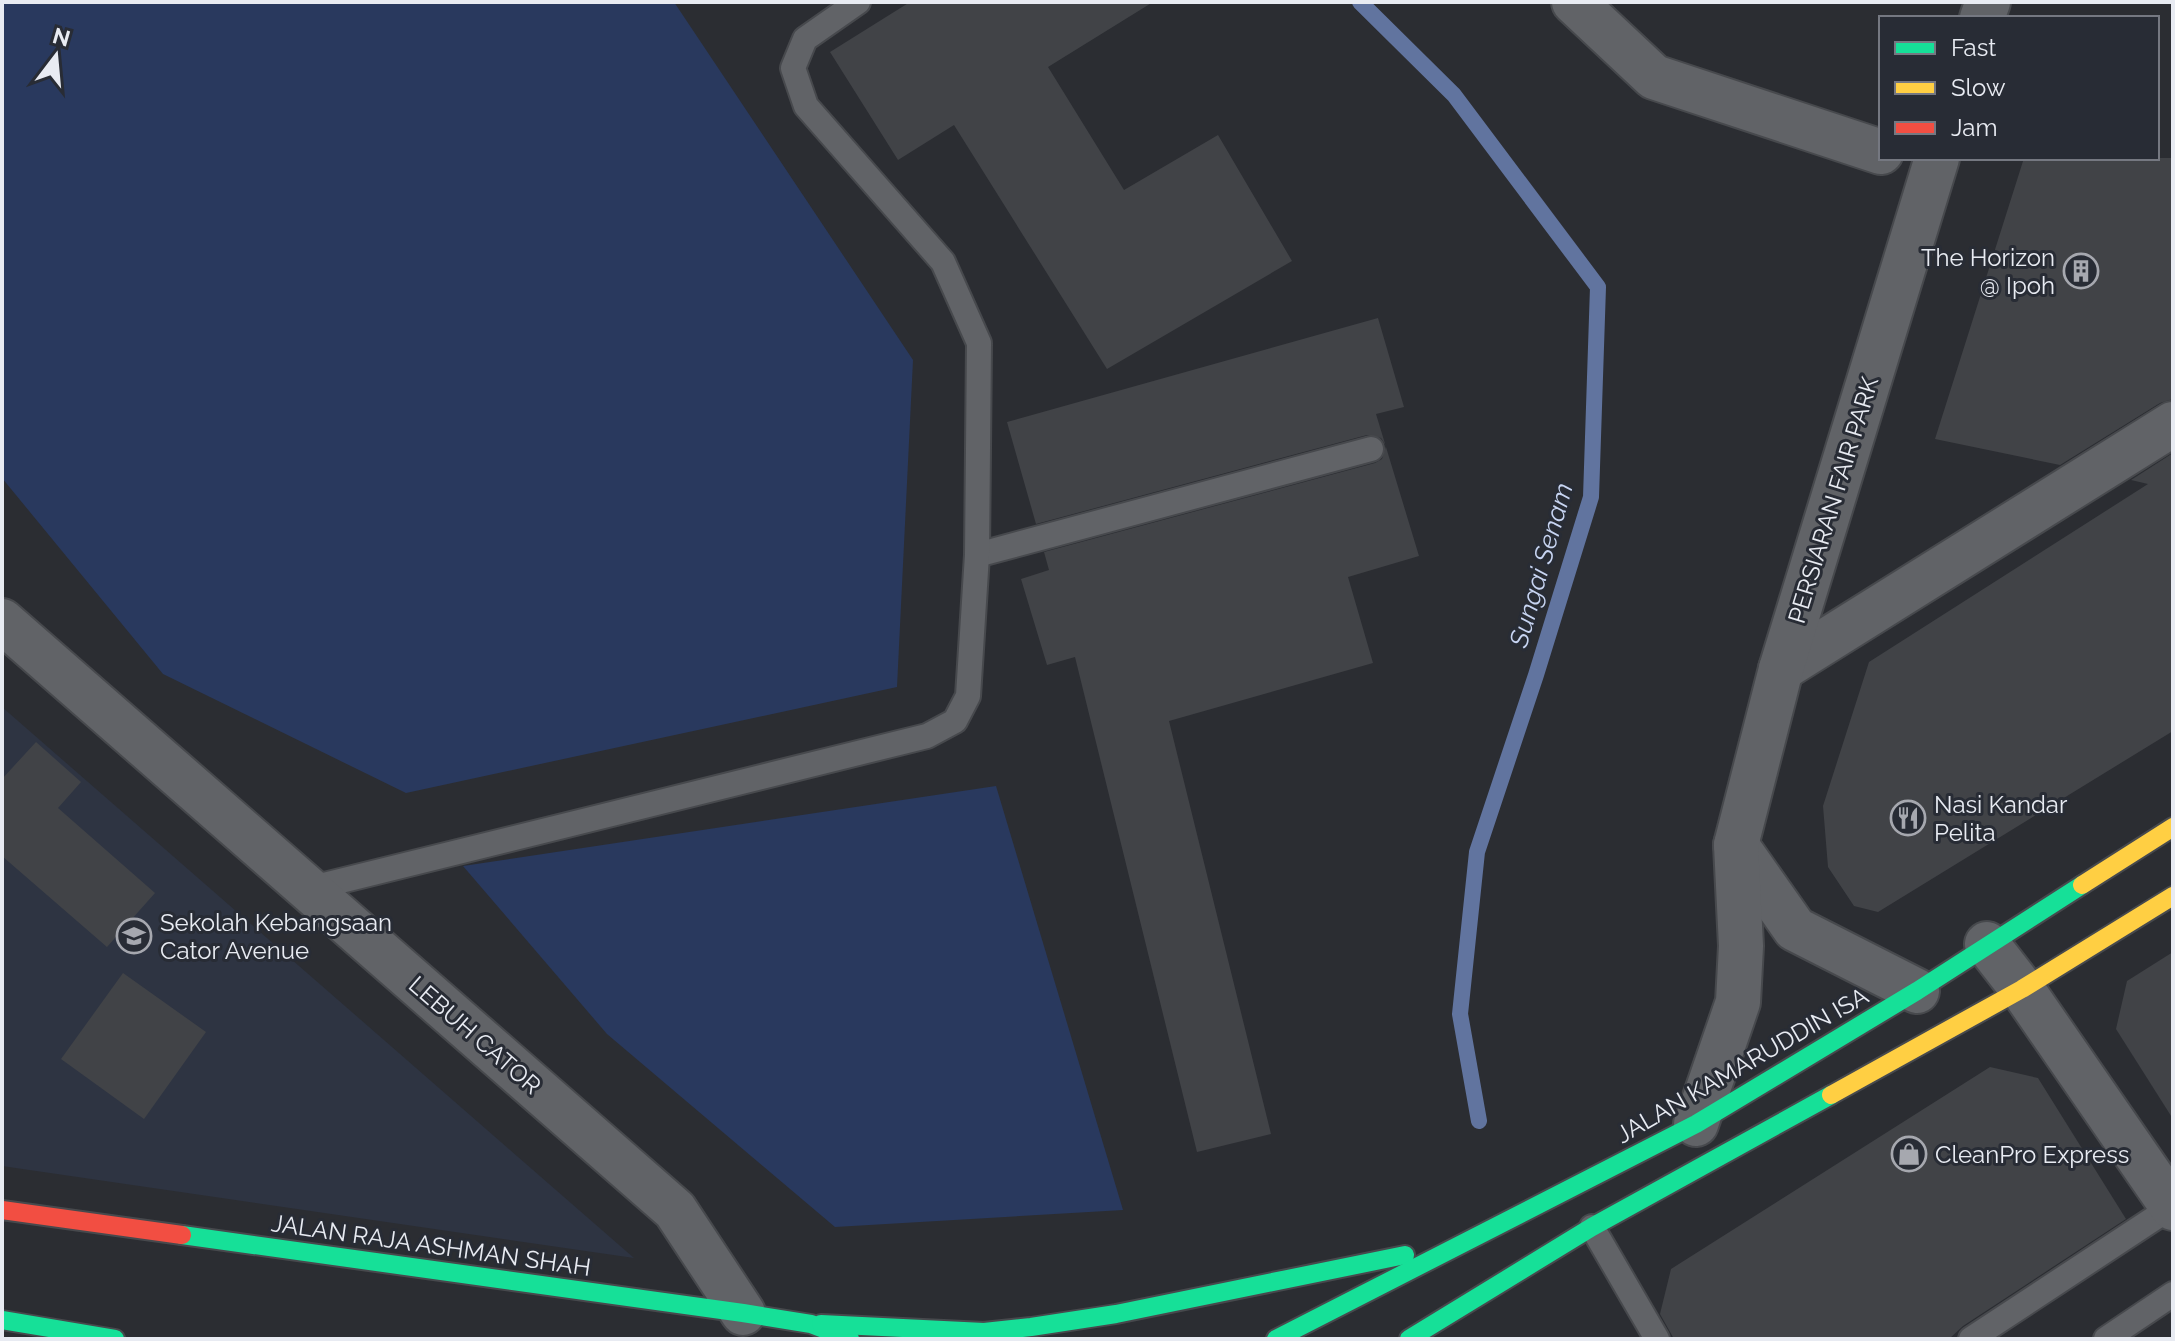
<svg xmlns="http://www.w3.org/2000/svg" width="2175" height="1341" font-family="Raleway,sans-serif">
  <rect width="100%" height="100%" fill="#2b2d32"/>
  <polygon fill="#2e3442" points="2,707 634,1258 2,1166"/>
  <g fill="#29395e">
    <polygon points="2,2 674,2 913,360 897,687 406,793 163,674 2,478"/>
    <polygon points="996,786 1123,1210 835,1227 607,1034 463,866"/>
  </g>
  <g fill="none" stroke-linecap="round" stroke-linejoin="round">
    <polyline stroke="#61749f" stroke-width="16" points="1360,2 1454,95 1598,287 1591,497 1536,675 1477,852 1460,1014 1479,1121"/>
  </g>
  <g fill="#414347">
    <polygon points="910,2 1153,2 1048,67 1124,190 1218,135 1292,261 1107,369 954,125 898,160 830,52"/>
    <polygon points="2024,158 2173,158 2173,399 2160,403 2060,465 1935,439"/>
    <polygon points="1378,318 1404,407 1376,414 1419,556 1348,577 1373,663 1169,721 1271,1134 1197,1152 1075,657 1047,665 1021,579 1049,570 1044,552 1375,463 1382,459 1386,446 1381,438 1367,435 1036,524 1007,422"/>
    <polygon points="2173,453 2173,731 1878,912 1854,906 1828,867 1823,806 1869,662 2148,484 2131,480"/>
    <polygon points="36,742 81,782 58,808 155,893 107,947 2,856 2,779"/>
    <polygon points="2173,952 2173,1119 2116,1029 2127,981"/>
    <polygon points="123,973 206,1032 144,1119 61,1059"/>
    <polygon points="1990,1067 2038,1078 2126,1219 1963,1326 1949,1339 1674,1339 1660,1314 1671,1269"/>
  </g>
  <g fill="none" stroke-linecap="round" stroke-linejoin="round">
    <g stroke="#47494d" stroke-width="28">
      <g id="lane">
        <polyline points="977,555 1371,449"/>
        <polyline points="308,889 927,736 955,721 968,696 977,555 979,343 943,262 806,106 793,68 805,39 858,2"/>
        <polyline points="1592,1227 1657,1339"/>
        <polyline points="1971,1339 2173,1206"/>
        <polyline points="2106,1339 2173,1294"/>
      </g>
    </g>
    <g stroke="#47494d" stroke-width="48">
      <g id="street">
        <polyline points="1574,2 1654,77 1881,152"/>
        <polyline points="1982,18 1988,2"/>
        <polyline points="2,621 675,1210 743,1313"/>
        <polyline points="1781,669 2173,424"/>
        <polyline points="1736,845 1795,929 1917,991"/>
        <polyline points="1987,944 2022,989 2173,1208"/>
        <polyline points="1696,1124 1738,1002 1741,946 1736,845 1781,669 1937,158"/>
      </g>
    </g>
    <g stroke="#47494d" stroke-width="22">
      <g id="fast">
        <polyline points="182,1235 743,1313 811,1324 850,1339"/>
        <polyline points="2,1320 115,1339"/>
        <polyline points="821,1324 984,1332 1031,1327 1116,1314 1405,1255"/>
        <polyline points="1276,1339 1696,1124 1917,991 2082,885"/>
        <polyline points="1409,1339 1592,1227 1831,1095"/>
      </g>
    </g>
    <g stroke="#47494d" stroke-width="22">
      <g id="slow">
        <polyline points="2082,885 2173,827"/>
        <polyline points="1831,1095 2022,989 2173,896"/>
      </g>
    </g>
    <g stroke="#47494d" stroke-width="22">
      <polyline id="jam" points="2,1210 182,1235"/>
    </g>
    <use href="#lane" stroke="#616367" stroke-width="24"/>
    <use href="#street" stroke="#616367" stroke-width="44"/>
    <use href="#fast" stroke="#16e098" stroke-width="18"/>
    <use href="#slow" stroke="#ffcf43" stroke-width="18"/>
    <use href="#jam" stroke="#f24e42" stroke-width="18"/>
  </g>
  <defs>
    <g id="building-ring" transform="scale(1.8)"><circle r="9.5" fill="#282c35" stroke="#a6a8af" stroke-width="1.5"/><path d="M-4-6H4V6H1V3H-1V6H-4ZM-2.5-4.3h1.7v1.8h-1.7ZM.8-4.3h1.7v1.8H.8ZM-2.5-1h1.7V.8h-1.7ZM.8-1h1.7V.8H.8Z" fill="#a6a8af"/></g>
    <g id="restaurant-ring" transform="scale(1.8)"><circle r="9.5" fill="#282c35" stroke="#a6a8af" stroke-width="1.5"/><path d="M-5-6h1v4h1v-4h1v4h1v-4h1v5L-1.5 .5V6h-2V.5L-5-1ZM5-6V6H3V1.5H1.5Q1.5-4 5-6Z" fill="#a6a8af"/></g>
    <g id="school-ring" transform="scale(1.8)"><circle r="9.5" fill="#282c35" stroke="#a6a8af" stroke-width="1.5"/><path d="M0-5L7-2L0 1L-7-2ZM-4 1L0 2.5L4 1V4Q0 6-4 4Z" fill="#a6a8af"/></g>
    <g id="shop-ring" transform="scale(1.8)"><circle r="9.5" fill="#282c35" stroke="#a6a8af" stroke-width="1.5"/><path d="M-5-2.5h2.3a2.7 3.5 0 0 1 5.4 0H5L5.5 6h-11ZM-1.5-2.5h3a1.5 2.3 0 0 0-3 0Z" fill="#a6a8af"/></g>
  </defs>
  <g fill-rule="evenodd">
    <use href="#building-ring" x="2081" y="271"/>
    <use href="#restaurant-ring" x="1908" y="818"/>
    <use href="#school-ring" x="134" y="936"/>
    <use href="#shop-ring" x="1909" y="1154"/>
  </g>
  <g text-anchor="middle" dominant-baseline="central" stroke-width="6" stroke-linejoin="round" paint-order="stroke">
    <g font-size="24" fill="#e8ebf2" stroke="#282c35" text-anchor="start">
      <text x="2055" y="257" text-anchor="end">The Horizon<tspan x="2055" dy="28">@ Ipoh</tspan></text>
      <text x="1934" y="804">Nasi Kandar<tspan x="1934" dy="28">Pelita</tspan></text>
      <text x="160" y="922">Sekolah Kebangsaan<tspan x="160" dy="28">Cator Avenue</tspan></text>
      <text x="1935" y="1154">CleanPro Express</text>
    </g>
    <g font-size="24" fill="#e8ebf2" stroke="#282c35">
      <text transform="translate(1833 500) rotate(-73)">PERSIARAN FAIR PARK</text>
      <text transform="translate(475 1035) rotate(41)">LEBUH CATOR</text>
      <text transform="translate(1742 1065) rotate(-30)">JALAN KAMARUDDIN ISA</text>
      <text transform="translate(431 1245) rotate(8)">JALAN RAJA ASHMAN SHAH</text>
    </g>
    <g font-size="26" font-style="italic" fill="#c8d5f2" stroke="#282c35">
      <text transform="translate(1541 565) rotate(-74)">Sungai Senam</text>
    </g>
  </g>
  <rect width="2175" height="1341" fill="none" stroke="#e8ebf2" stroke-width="8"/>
  <rect x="1879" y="16" width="280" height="144" fill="#282c35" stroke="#757881" stroke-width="2"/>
  <rect x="1895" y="42" width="40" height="12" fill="#16e098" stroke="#757881" stroke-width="2"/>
  <text x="1951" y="56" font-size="24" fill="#e8ebf2">Fast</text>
  <rect x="1895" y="82" width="40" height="12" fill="#ffcf43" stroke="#757881" stroke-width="2"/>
  <text x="1951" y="96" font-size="24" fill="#e8ebf2">Slow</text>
  <rect x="1895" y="122" width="40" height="12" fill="#f24e42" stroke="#757881" stroke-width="2"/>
  <text x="1951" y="136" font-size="24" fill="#e8ebf2">Jam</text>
  <g transform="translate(56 56) rotate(16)" stroke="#282c35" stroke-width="6" paint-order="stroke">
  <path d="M0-6L14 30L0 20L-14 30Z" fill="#e8ebf2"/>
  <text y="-12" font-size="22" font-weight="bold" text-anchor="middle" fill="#e8ebf2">N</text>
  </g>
</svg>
